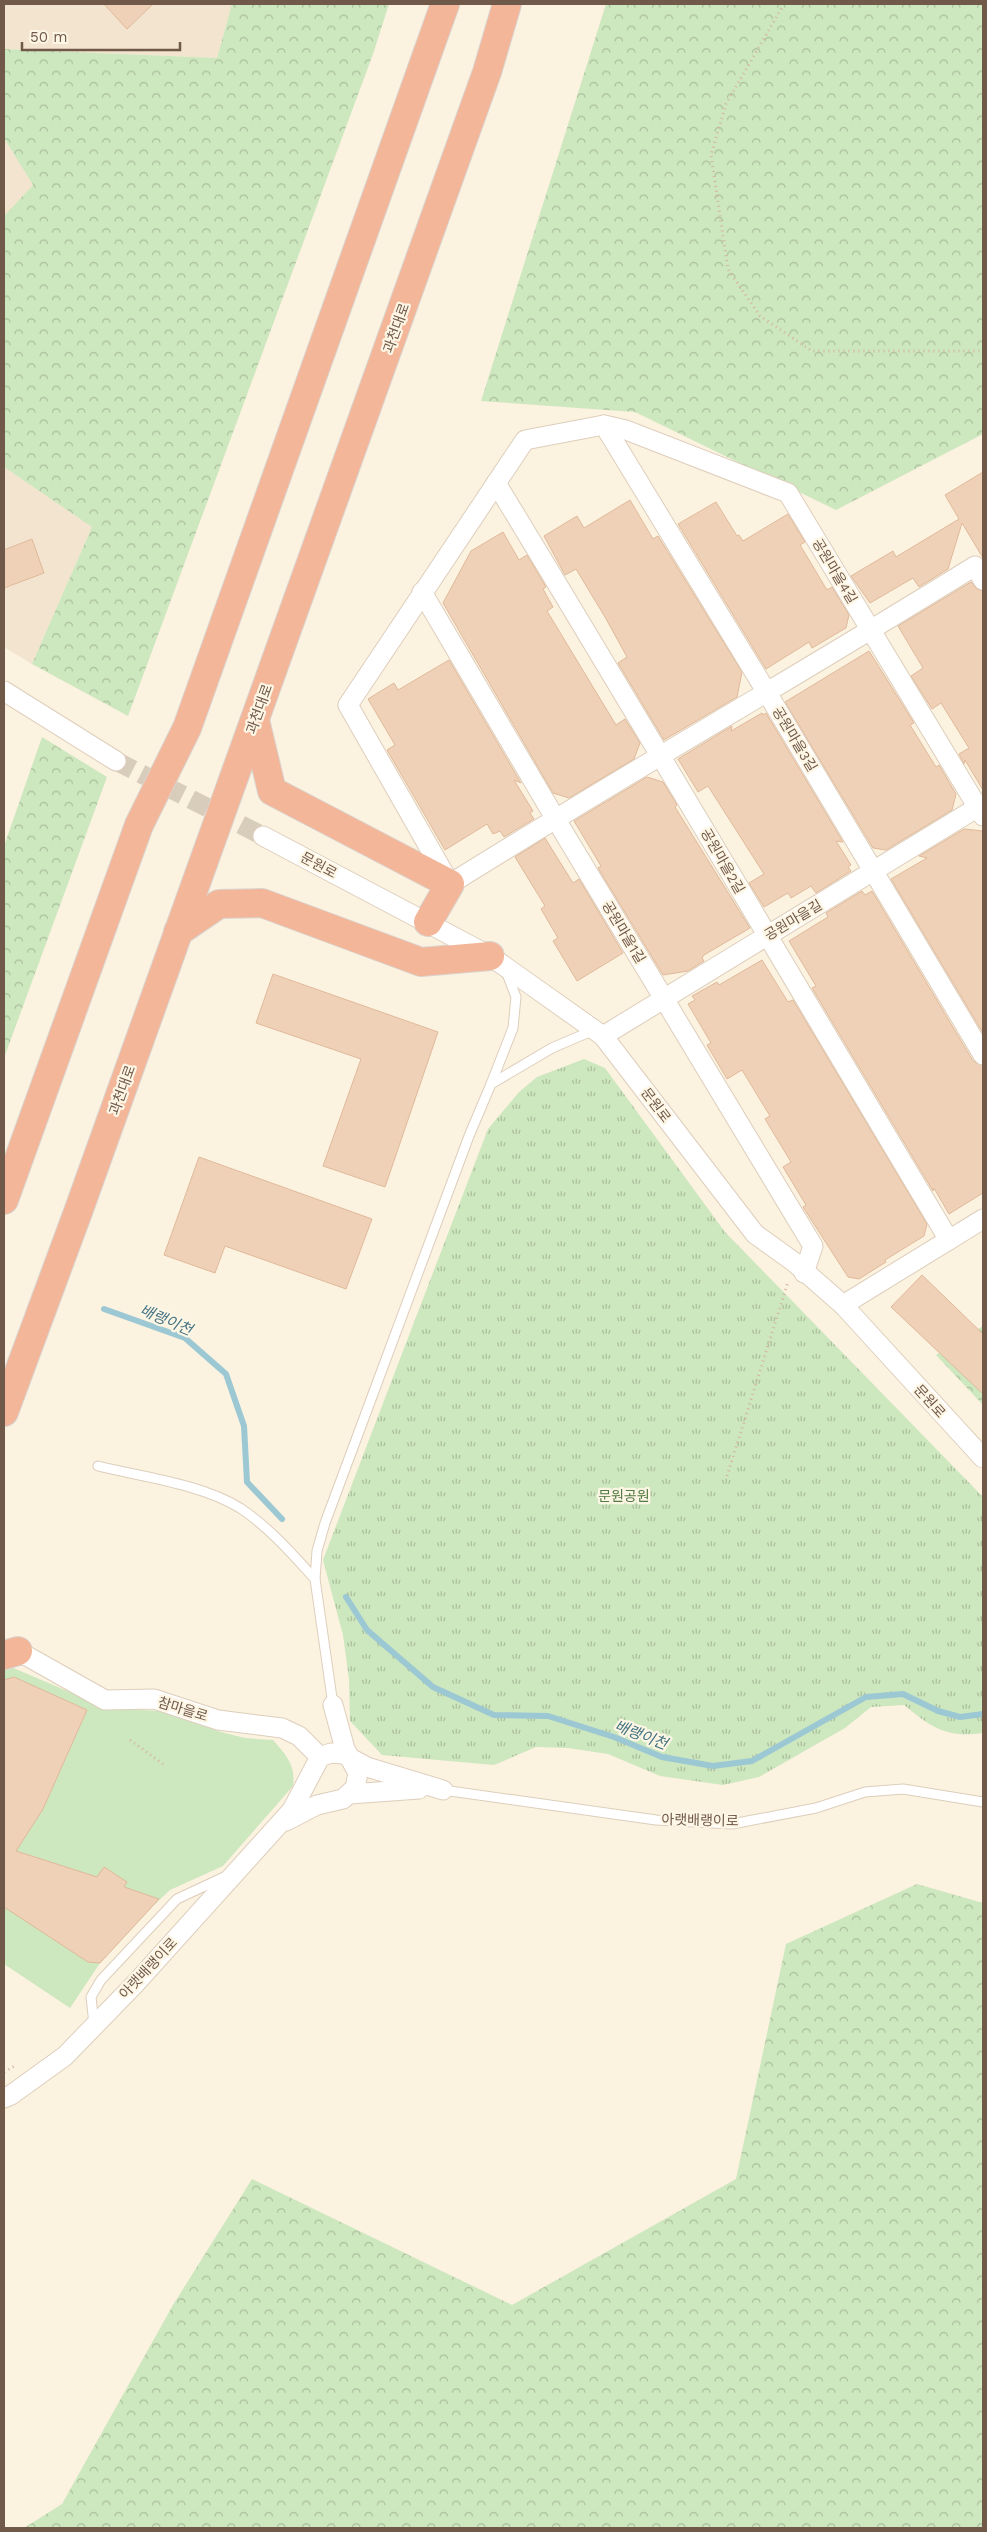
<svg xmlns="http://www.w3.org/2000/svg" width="987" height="2532" font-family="'Work Sans','Noto Sans KR',sans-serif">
  <defs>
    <pattern id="grass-tufts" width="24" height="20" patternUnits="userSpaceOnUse" patternTransform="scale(1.25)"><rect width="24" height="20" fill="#cde7bf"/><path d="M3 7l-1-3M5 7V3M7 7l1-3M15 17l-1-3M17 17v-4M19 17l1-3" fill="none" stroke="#abbe9d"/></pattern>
    <pattern id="forest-crowns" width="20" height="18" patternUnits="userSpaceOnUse" patternTransform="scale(1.25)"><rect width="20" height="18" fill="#cde7bf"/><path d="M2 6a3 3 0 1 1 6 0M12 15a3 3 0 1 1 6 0" fill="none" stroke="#abbe9d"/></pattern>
  </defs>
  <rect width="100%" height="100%" fill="#fbf2e0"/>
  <g fill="#f2e4ce">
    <polygon points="4,4 232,4 217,58 4,49"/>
    <polygon points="4,138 33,185 4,216"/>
    <polygon points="4,467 92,527 32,664 4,647"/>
  </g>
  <path fill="url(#grass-tufts)" d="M584 1059 605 1068 725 1232 983 1497V1733C946 1738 932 1728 904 1705L871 1707 845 1728 759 1777 723 1785 660 1776 608 1754 568 1748 536 1747 494 1765 382 1755 350 1721 349 1679 343 1635 323 1560 488 1129 519 1092 537 1077Z"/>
  <g fill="url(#forest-crowns)">
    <polygon points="232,4 389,4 373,54 128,716 32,664 92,527 4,467 4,216 33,185 4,138 4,49 217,58"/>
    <polygon points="606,4 983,4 983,434 836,510 635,412 481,401"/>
    <polygon points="42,737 107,777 4,1058 4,846"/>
    <polygon points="983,1326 983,1405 936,1355"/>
    <polygon points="917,1884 983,1903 983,2528 24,2528 62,2504 173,2305 252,2179 512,2305 736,2179 786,1944"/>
  </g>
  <path fill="#cde7bf" d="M4 1664 107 1708 159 1711 221 1732 245 1738 273 1740C286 1755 296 1765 293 1786L223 1866 170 1890 155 1904 100 1963 70 2008 4 1964Z"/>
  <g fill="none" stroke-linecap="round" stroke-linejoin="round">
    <g stroke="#9cc8d4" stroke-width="6">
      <polyline points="104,1309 185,1338 226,1374 244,1426 247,1482 282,1519"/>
      <polyline points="346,1597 367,1630 433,1687 494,1715 548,1716 614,1737 662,1757 713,1766 752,1761 866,1697 903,1694 938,1711 960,1717 983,1714"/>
    </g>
  </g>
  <g fill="#efd1b8" stroke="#e1b99a">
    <polygon points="104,4 153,4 127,29"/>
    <polygon points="983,472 983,558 962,523 948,569 919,587 913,578 870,603 851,576 893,551 896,557 959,519 945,495"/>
    <polygon points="630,500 653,539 658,536 742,672 737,697 664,740 618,663 627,657 605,617 576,569 565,575 544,536 577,516 584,528"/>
    <polygon points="716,502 737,536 739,535 743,541 788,514 805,542 800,545 827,590 832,587 849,615 846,628 812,648 809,642 766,669 678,524"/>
    <polygon points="503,532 519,560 527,555 546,587 543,589 553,607 547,611 616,725 625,719 640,743 634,759 569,798 553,793 443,603 471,551"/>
    <polygon points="32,539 44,573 4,588 4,550"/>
    <polygon points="971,582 977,589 983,591 983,790 965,760 964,764 959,754 969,748 941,703 932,709 911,676 923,668 898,626"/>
    <polygon points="869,651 914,723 910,725 936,767 939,765 956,794 952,810 886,850 873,848 785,702"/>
    <polygon points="449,660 521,783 514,780 533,811 530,813 534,819 504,837 500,831 493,834 487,824 445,850 387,750 395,745 368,699 394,683 398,690"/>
    <polygon points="762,713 763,715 766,713 843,842 836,841 851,865 848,867 851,871 816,893 811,886 791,898 788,893 764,907 749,883 764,874 708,786 698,792 678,759 732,726 731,731"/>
    <polygon points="647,777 663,782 677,805 675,807 750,928 704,955 702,958 704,961 688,971 663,975 598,868 601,866 574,821"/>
    <polygon points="964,829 983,831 983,1033 891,879 927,858 919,856"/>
    <polygon points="545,838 573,883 579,879 623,953 577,981 553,941 558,938 541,909 545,906 515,857"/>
    <polygon points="862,891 865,895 872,891 973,1061 983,1066 983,1193 949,1214 934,1188 933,1191 812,988 816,986 789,941 828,917 826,913"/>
    <polygon points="762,960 788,1002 793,1000 927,1224 924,1236 885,1260 886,1262 859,1279 848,1277 803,1207 806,1205 783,1167 791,1162 765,1119 770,1116 742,1070 727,1079 707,1045 711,1043 688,1004 695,1000 692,996 717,982 719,985"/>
    <polygon points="273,974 438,1032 385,1187 323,1166 361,1059 256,1023"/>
    <polygon points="199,1157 372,1219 346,1289 225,1246 215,1273 164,1255"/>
    <polygon points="922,1275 983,1334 983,1394 891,1307"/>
    <polygon points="14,1677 87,1710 43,1809 16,1851 97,1877 104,1867 127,1882 124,1887 159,1899 100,1963 88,1962 4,1907 4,1680"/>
  </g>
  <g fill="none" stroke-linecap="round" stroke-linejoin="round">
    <polyline stroke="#d8ccba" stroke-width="19" stroke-dasharray="19 9" stroke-linecap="butt" points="116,761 263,836"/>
    <g stroke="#decebc" stroke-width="11">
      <g id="lane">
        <polyline points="491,1084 513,1028 516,997 506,971"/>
        <path d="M98 1466C143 1477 201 1484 240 1508 269 1527 293 1555 315 1579"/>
        <polyline points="333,1705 315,1579 317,1551 325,1523 469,1136 491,1084 552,1048 594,1030"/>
        <polyline points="443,1790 656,1820 732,1824 816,1808 865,1792 903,1789 983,1802"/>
        <polyline points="94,2024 91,1997 101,1980 177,1899 224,1877"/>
      </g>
    </g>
    <g stroke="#decebc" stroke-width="21">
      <g id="street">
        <polyline points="604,425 766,691 983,1055"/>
        <path d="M496 483C649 734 798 988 949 1240"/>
        <path d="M983 580 975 566C801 674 624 775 450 884L348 705 525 440 604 425 626 430 788 493 983 816"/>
        <polyline points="422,592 555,818 813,1246 804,1273"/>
        <polyline points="4,691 116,761"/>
        <polyline points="263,836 490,956 603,1036 755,1234 794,1262 843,1305 983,1458"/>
        <polyline points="603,1036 983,804"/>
        <polyline points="843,1305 983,1219"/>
        <polyline points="18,1651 105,1700 154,1699 218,1720 282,1728 299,1736 320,1757"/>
        <polyline points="350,1794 419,1789"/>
        <polyline points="286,1821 317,1805 343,1799 355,1788 358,1773 345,1749 333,1705"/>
        <polyline points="4,2098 11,2095 65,2056 135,1984 292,1810 320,1757 331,1753 343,1754 367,1767 443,1790"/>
      </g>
    </g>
    <g stroke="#dad4d0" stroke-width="30">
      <g id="highway">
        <polyline points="255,720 272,791 450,884 428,922"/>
        <polyline points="178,932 219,904 262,903 421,962 490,956"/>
        <polyline points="4,1200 139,825 187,728 445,4"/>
        <polyline points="4,1412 78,1212 487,72 507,4"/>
        <polyline points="4,1655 18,1651"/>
      </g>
    </g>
    <g stroke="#d3b59c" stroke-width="3" stroke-dasharray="1 4" stroke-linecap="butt">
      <polyline points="784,4 726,104 711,155 728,269 760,316 812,351 983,351"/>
      <polyline points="727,1476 788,1282"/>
      <polyline points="130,1740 163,1764"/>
      <polyline points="4,2072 16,2065"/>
    </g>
    <use href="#lane" stroke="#fff" stroke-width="9"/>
    <use href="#street" stroke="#fff" stroke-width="19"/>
    <use href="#highway" stroke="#f3b698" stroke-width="28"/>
  </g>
  <g text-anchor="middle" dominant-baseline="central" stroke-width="4.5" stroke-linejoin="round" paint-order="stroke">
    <g font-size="14" fill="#705949" stroke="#fef6e5">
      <text transform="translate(396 328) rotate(-70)">과천대로</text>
      <text transform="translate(835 571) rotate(59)">공원마을4길</text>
      <text transform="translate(259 709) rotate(-70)">과천대로</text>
      <text transform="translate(795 739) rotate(59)">공원마을3길</text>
      <text transform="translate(723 861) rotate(60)">공원마을2길</text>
      <text transform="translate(319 865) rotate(28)">문원로</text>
      <text transform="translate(793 920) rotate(-31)">공원마을길</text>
      <text transform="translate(624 932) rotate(59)">공원마을1길</text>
      <text transform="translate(122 1090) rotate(-70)">과천대로</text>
      <text transform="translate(656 1105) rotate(53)">문원로</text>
      <text transform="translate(930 1401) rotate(48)">문원로</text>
      <text transform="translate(183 1709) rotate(17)">참마을로</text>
      <text transform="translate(700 1820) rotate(1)">아랫배랭이로</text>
      <text transform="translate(148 1968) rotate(-47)">아랫배랭이로</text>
    </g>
    <g font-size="14" fill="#517a44" stroke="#fef6e5">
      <text x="624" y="1496">문원공원</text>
    </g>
    <g font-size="15" font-style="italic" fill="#447483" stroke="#fef6e5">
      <text transform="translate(166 1320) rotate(23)">배랭이천</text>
      <text transform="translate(641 1735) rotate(21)">배랭이천</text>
    </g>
  </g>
  <rect width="987" height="2532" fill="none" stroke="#705949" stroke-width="10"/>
  <path d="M22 42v8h158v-8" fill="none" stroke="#705949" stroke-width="2.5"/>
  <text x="30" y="42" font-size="15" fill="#705949" stroke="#fef6e5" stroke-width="4" paint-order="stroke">50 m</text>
</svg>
